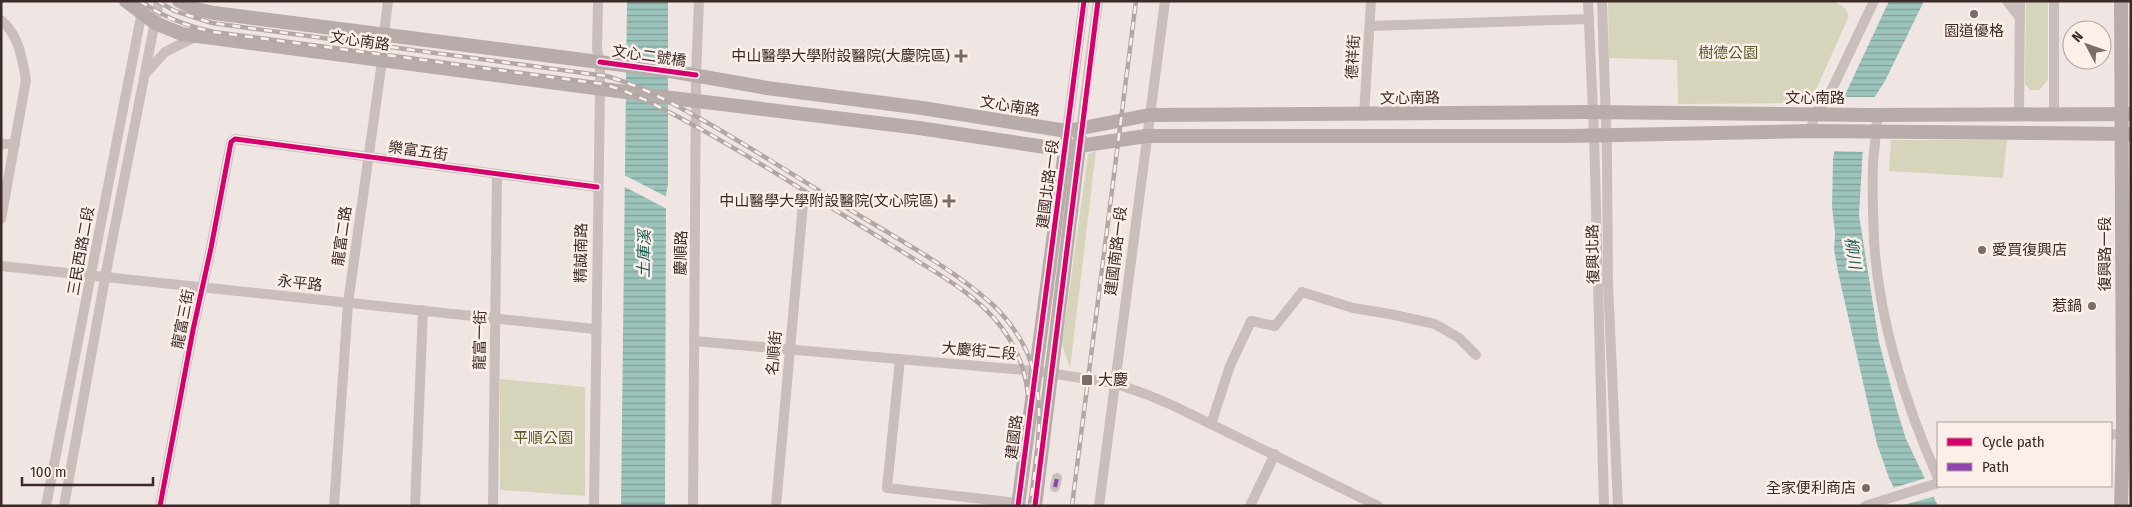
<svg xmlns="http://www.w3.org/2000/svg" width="2132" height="507" font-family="'Fira Sans Condensed','Noto Sans TC',sans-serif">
  <defs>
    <pattern id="water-rules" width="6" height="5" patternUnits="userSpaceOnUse" patternTransform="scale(1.25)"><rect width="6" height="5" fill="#9cc4bb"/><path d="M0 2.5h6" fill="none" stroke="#809f98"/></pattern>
  </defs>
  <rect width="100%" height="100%" fill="#efe6e3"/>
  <g fill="#d6d4bb">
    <polygon points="1608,1 1833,1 1845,8 1849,16 1810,103 1678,104 1677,60 1609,58"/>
    <polygon points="2026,1 2048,1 2048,80 2039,90 2030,90 2025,84"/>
    <polygon points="1891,140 2007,140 2003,178 1889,171"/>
    <polygon points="1096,151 1070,369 1062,344 1088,154"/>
    <polygon points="500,379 585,387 585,496 500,490"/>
  </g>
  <g fill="url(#water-rules)">
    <polygon points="627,1 668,1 668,184 666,195 665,506 621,506"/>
    <polygon points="1889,1 1924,1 1885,81 1865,112 1859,215 1879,342 1897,410 1906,439 1938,506 1903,506 1889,478 1877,444 1838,272 1834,249 1835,234 1832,206 1833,160 1838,121 1845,95"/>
  </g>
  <g fill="#efe6e3">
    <polygon points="1842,97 1877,97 1867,113 1864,152 1832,151 1835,121"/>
    <polygon points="624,175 669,198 669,210 623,186"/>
    <polygon points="1926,478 1936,496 1900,506 1893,488"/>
  </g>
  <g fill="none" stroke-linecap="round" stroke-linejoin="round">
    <g stroke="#c9bebb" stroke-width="10">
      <polyline points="1588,1 1594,134 1604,506"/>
      <polyline points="1602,1 1607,154 1608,283 1618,506"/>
      <polyline points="2007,1 2020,18"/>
      <path d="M1 20C19 35 22 58 26 80L1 219"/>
      <polyline points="1370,26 1589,19"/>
      <polyline points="384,34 388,1"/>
      <polyline points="147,72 165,52 197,36"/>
      <polyline points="2019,114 2020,1"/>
      <polyline points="2054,114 2054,1"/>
      <polyline points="1364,115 1371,1"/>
      <path d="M1877 115C1877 131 1874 147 1873 164 1872 189 1873 215 1874 240 1879 323 1905 403 1938 478"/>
      <polyline points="1081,128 1098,1"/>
      <polyline points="1067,131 1084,1"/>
      <polyline points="1811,131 1814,115 1827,99 1833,87 1874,1"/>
      <polyline points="1,144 15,144"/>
      <polyline points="1,266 595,329"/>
      <polyline points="694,341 1036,371 1114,383 1148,395 1174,406 1378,506"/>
      <polyline points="900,359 887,488 1018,503"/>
      <polyline points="1211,424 1230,366 1251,321 1275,326 1302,292 1353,308 1390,314 1435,324 1459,338 1476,355"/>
      <polyline points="2111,435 2131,430"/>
      <polyline points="1055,487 1057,478"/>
      <polyline points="46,506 144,1"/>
      <polyline points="64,506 107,267 159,1"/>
      <polyline points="160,506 193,330 211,248 231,142 235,139 597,187"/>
      <polyline points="334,506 348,303 382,61"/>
      <polyline points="415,506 423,310"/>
      <polyline points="493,506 497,174"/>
      <polyline points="594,506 600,89 600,62 597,49 598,1"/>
      <polyline points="693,506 696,75 699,1"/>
      <polyline points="776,506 803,204"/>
      <polyline points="1099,506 1165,1"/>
      <polyline points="1250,506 1275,454"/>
      <polyline points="1865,506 1938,483"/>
    </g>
    <g stroke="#b8acaa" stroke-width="14">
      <polyline points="126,1 155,23 182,34 672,98 919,128 1065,150 1079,146 1146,136 1567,136 1811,131 2131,134"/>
      <polyline points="179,1 196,9 214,13 670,71 767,88 922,108 1067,131 1149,115 1585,112 1870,115 2131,114"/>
      <polyline points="2121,1 2123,432 2121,506"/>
      <polyline points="1018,506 1066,142"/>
      <polyline points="1035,506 1080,139"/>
    </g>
    <g stroke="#b1a8a5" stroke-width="4.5">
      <g id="rail">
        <path d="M140 1C163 17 186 26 214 32L603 84C632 92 656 105 682 119 735 147 785 179 835 210 860 225 885 241 909 256 946 278 988 302 1010 340 1041 391 1027 450 1020 506"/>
        <path d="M157 1 175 11 212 23 606 76C639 85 668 101 699 118 749 146 798 178 847 208 896 238 949 266 992 304 1005 316 1016 331 1024 346 1049 396 1037 453 1030 506"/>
        <polyline points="1072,506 1136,1"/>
      </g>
    </g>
    <use href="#rail" stroke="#fcefea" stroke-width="2.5" stroke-dasharray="8" stroke-linecap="butt"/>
    <polyline stroke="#8e44ad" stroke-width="4" stroke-dasharray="8 4" stroke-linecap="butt" points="1055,487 1057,478"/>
    <g stroke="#fcefea" stroke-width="8">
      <g id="cycleway">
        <polyline points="600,62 696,75"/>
        <polyline points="160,506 193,330 211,248 231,142 235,139 597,187"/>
        <polyline points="1018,506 1084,1"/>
        <polyline points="1035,506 1098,1"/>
      </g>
    </g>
    <use href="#cycleway" stroke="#d6006c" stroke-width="5"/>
  </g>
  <g fill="#7a6c69" stroke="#fcefea" stroke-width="2">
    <circle cx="1974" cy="14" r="5"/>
    <path d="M958.5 48.5h5v5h5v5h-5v5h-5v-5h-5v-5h5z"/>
    <path d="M946.5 193.5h5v5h5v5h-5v5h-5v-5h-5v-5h5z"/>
    <circle cx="1982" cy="250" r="5"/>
    <circle cx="2092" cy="306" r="5"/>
    <rect x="1081" y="374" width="12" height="12" rx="2.5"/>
    <circle cx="1866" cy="488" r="5"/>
  </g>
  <g text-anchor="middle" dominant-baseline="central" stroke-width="5" stroke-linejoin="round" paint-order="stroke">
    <g font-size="15" fill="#3b2a28" stroke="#fcefea" text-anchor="end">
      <text x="1974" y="31" text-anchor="middle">園道優格</text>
      <text x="950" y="56">中山醫學大學附設醫院(大慶院區)</text>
      <text x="938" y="201">中山醫學大學附設醫院(文心院區)</text>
      <text x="1992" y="250" text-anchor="start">愛買復興店</text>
      <text x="2082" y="306">惹鍋</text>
      <text x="1098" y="380" text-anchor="start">大慶</text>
      <text x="1856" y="488">全家便利商店</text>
    </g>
    <g font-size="15" fill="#3b2a28" stroke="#fcefea">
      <text transform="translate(360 41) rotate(8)">文心南路</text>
      <text transform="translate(649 56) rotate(8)">文心二號橋</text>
      <text transform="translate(1353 57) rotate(-87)">德祥街</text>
      <text transform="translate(1410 98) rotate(-1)">文心南路</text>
      <text x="1815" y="98">文心南路</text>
      <text transform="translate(1010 106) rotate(9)">文心南路</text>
      <text transform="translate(418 151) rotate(8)">樂富五街</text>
      <text transform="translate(1048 184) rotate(-83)">建國北路一段</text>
      <text transform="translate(342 236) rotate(-82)">龍富二路</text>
      <text transform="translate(81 251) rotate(-80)">三民西路二段</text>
      <text transform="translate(1116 251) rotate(-83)">建國南路一段</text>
      <text transform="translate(581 253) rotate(-89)">精誠南路</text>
      <text transform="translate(681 253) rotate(-89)">慶順路</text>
      <text transform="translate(1593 254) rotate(-91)">復興北路</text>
      <text transform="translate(2105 254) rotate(-90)">復興路一段</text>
      <text transform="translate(300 283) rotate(6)">永平路</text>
      <text transform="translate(183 319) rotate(-79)">龍富三街</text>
      <text transform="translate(480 340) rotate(-89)">龍富一街</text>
      <text transform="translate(979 351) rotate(5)">大慶街二段</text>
      <text transform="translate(774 353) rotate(-85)">名順街</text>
      <text transform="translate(1014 437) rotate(-83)">建國路</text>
    </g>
    <g font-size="15" fill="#555c29" stroke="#fcefea">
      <text x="1728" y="53">樹德公園</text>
      <text x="543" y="438">平順公園</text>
    </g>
    <g font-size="16" font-style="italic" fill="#186155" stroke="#fcefea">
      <text transform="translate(1853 253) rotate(81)">柳川</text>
      <text transform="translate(644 254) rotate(-89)">土庫溪</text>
    </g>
  </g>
  <rect width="2132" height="507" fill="none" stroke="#3b2a28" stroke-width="5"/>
  <rect x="1937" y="422" width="175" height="65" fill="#fcefea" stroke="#afa09c"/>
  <rect x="1947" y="438" width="25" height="8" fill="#d6006c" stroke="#afa09c"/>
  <text x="1982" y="447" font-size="15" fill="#3b2a28">Cycle path</text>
  <rect x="1947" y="463" width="25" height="8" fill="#8e44ad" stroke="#afa09c"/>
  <text x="1982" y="472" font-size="15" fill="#3b2a28">Path</text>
  <g transform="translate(2087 45) rotate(311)"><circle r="24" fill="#fcefea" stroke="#afa09c"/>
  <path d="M0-4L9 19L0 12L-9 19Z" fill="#7a6c69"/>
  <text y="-8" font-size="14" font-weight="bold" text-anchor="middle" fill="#3b2a28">N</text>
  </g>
  <path d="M22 477v8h131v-8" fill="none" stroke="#3b2a28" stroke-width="2.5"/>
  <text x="30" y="477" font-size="15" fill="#3b2a28" stroke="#fcefea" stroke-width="4" paint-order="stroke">100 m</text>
</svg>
